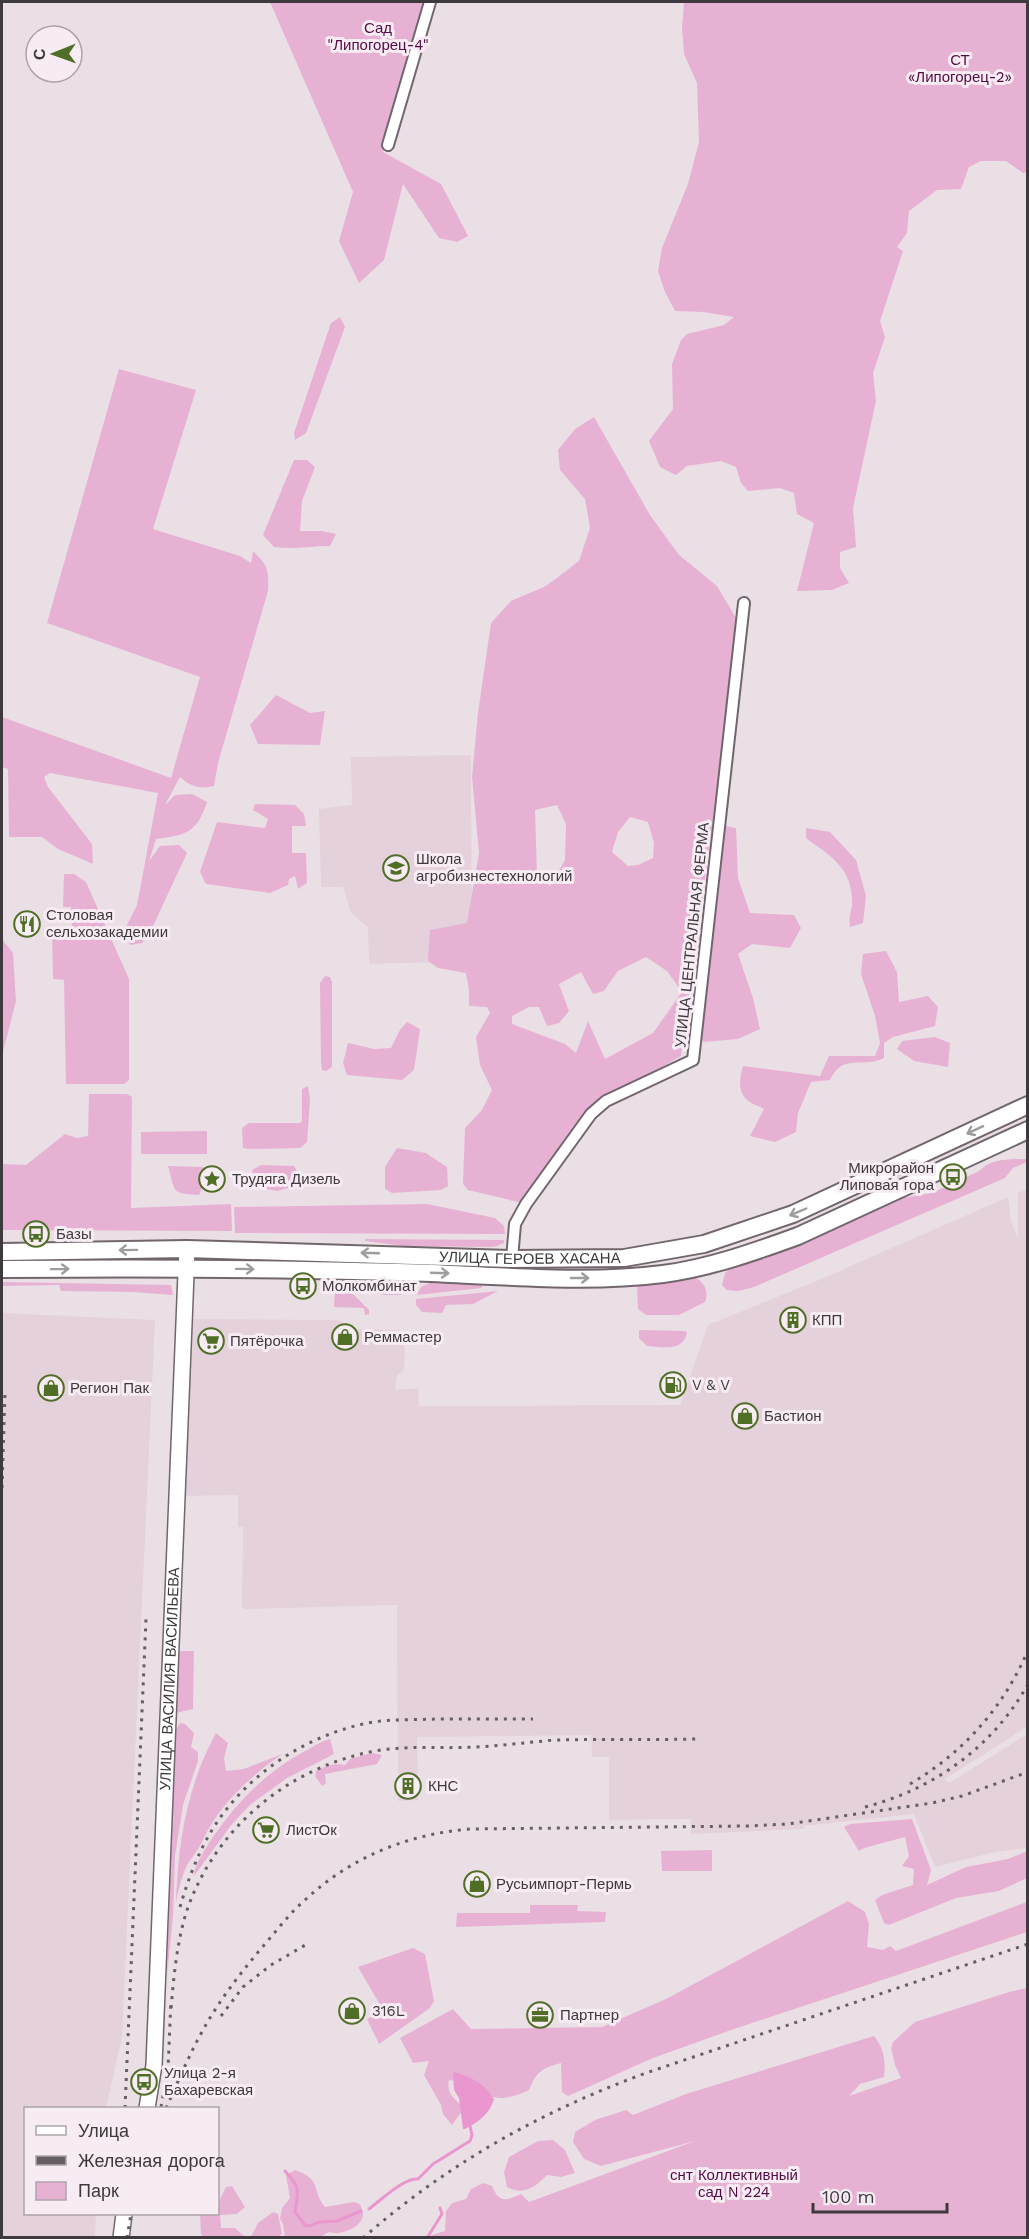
<svg xmlns="http://www.w3.org/2000/svg" width="1029" height="2239" font-family="'Work Sans',sans-serif">
  <rect width="100%" height="100%" fill="#ebdfe6"/>
  <g fill="#e4d1dc">
    <polygon points="471,755 472,961 369,964 368,927 351,913 343,887 321,887 319,809 352,805 351,757"/>
    <polygon points="1027,1189 1027,1727 945,1779 949,1783 1027,1734 1027,1847 1025,1848 990,1853 935,1867 914,1814 804,1826 804,1829 691,1834 691,1819 609,1820 609,1757 592,1757 591,1735 417,1737 418,1800 398,1801 397,1605 245,1609 242,1606 243,1527 238,1527 238,1495 183,1496 193,1319 337,1320 356,1329 400,1330 405,1349 404,1369 397,1376 395,1390 418,1388 419,1406 680,1405 708,1325 819,1280 1008,1197 1011,1221 1018,1238 1018,1193"/>
    <polygon points="2,1313 155,1320 122,2037 106,2108 26,2108 26,2214 96,2214 95,2237 2,2237"/>
  </g>
  <g fill="#e7b1d4" fill-rule="evenodd">
    <polygon points="270,2 424,2 383,152 441,184 468,236 457,242 439,238 403,184 384,260 359,283 339,241 353,192"/>
    <polygon points="684,2 1027,2 1027,172 1023,173 1006,161 981,161 969,167 961,189 937,190 909,211 907,233 897,247 903,251 880,321 885,337 873,373 876,401 853,508 856,547 840,552 840,568 849,583 832,590 797,591 814,523 797,514 794,493 780,488 748,491 741,483 736,467 721,461 687,466 676,475 660,467 649,441 673,409 672,364 681,340 687,334 724,325 734,317 703,312 675,311 665,292 658,271 662,248 688,184 699,142 697,83 684,54 682,28"/>
    <polygon points="340,317 345,327 306,433 295,440 294,433 331,323"/>
    <path d="M119 369 196 390 153 529 240 556 251 563 253 551C268 565 269 570 268 591L218 763 214 786C200 789 191 787 180 777L165 805 175 795 192 794 207 802C197 833 186 835 156 839L149 861 160 846 179 845 187 853 154 924 142 943 130 945 123 933 137 905 158 793 50 773 44 777 48 787 92 844 93 864 58 849 42 837H9L8 769 2 767V717L171 778 200 677 47 623Z"/>
    <path d="M594 417 650 515 679 555 717 586 736 618 729 702 681 1056 631 1085 591 1113 522 1203 468 1190 463 1184 465 1128 482 1110 492 1090 480 1065 476 1037 490 1013 487 1007 469 1006V990L466 973 438 968 428 961 430 930 467 923 479 853 472 777 478 713 491 623 511 601 546 586 579 561 590 528 585 499 560 470 558 450 575 429ZM557 805 566 824 565 860 550 886 537 876 535 810ZM630 817 648 822 654 843 653 858 638 865 628 866 612 852 618 832ZM646 957 667 971 682 992 653 1033 605 1059 588 1021 576 1053 565 1044 512 1024V1016L529 1007H539L547 1026 559 1023 569 1011 559 984 581 972 593 994 604 991 618 971Z"/>
    <path d="M294 460H307L315 467 302 501 300 531H322L336 534 330 546C311 546 293 550 274 547L263 535Z"/>
    <polygon points="276,695 310,713 325,711 320,745 258,744 250,725"/>
    <polygon points="255,804 295,805 304,814 306,826 292,826 292,853 306,853 307,883 298,889 295,876 289,879 288,885 270,893 206,884 200,872 217,822 265,828 268,819 253,810"/>
    <polygon points="726,826 736,828 738,878 750,913 794,915 801,928 790,948 752,944 738,954 753,998 760,1029 738,1039 703,1042 699,1033 721,829"/>
    <path d="M806 828 830 832 856 860 866 896 863 923 850 927C848 914 853 910 852 899 851 867 829 855 806 838Z"/>
    <polygon points="64,874 74,874 86,882 129,979 129,1080 124,1084 66,1084 64,980 53,979 52,932 72,931 71,907 63,907"/>
    <polygon points="2,939 13,953 16,1001 2,1056"/>
    <path d="M886 951 897 972 899 1002 928 996 938 1007 935 1026 893 1037 884 1043V1058C863 1069 843 1052 830 1080L811 1082 798 1113 796 1132 775 1142 750 1136 764 1109C759 1106 754 1105 750 1102 737 1094 739 1079 743 1066L820 1076 829 1056H875L880 1043 875 1016 861 974 863 954Z"/>
    <polygon points="325,976 330,977 332,982 332,1067 326,1071 322,1070 321,1062 320,983"/>
    <polygon points="407,1022 420,1029 414,1070 402,1080 347,1075 343,1063 348,1043 374,1049 391,1048 400,1030"/>
    <polygon points="935,1037 950,1043 948,1067 914,1061 897,1049 902,1041"/>
    <polygon points="308,1086 310,1100 307,1142 300,1148 248,1149 243,1148 242,1128 249,1123 300,1123 302,1121 302,1089"/>
    <polygon points="89,1094 127,1094 132,1097 131,1208 231,1204 232,1231 2,1230 2,1164 26,1165 65,1134 77,1138 88,1136"/>
    <polygon points="207,1131 207,1154 141,1154 141,1132"/>
    <polygon points="397,1148 426,1153 447,1167 448,1186 441,1190 392,1193 385,1189 385,1167"/>
    <path d="M1027 1159V1162L1013 1168 1005 1178 754 1287 738 1291 727 1290 722 1285 725 1273 731 1268 815 1236 897 1199 932 1193 979 1171C991 1158 1011 1159 1027 1159Z"/>
    <polygon points="261,1165 294,1166 299,1175 296,1186 277,1191 256,1187 252,1170"/>
    <path d="M168 1166 203 1167 204 1183 199 1195C170 1193 176 1193 168 1166Z"/>
    <polygon points="427,1204 495,1218 504,1226 505,1234 235,1233 234,1207"/>
    <polygon points="365,1239 504,1240 504,1243 494,1247 404,1246 365,1241"/>
    <path d="M696 1278C705 1283 709 1292 705 1302L679 1315H646L638 1309 637 1286Z"/>
    <polygon points="365,1281 394,1283 400,1289 401,1295 384,1295 341,1284"/>
    <polygon points="2,1282 171,1285 173,1295 133,1292 61,1291 59,1285 2,1286"/>
    <polygon points="430,1283 482,1284 482,1288 417,1295 421,1287"/>
    <polygon points="335,1286 347,1288 369,1310 369,1314 365,1315 364,1308 334,1307"/>
    <polygon points="498,1291 473,1304 446,1305 442,1313 422,1312 416,1305 416,1299"/>
    <path d="M639 1330 685 1331 687 1332C684 1352 662 1347 647 1346L639 1338Z"/>
    <polygon points="182,1651 194,1651 193,1709 176,1713 174,1707 177,1653"/>
    <polygon points="180,1723 185,1724 194,1733 191,1747 198,1752 198,1761 183,1805 175,1856 173,1916 167,1976 174,1733"/>
    <path d="M216 1733 228 1743 224 1758 226 1771 244 1769 282 1754C251 1776 220 1804 204 1838 200 1847 194 1855 189 1862 183 1871 178 1891 176 1902 178 1842 187 1786 216 1733Z"/>
    <path d="M330 1739 334 1754 287 1778 250 1805 232 1824 194 1876C194 1866 203 1853 209 1843 234 1805 264 1773 305 1751 313 1747 321 1741 330 1739Z"/>
    <path d="M372 1753 382 1755 377 1764 325 1774 326 1783 322 1786 315 1776 316 1771C326 1766 334 1763 345 1765L350 1759Z"/>
    <polygon points="912,1819 931,1870 927,1885 966,1867 1008,1859 1027,1851 1027,1878 999,1891 956,1898 889,1925 884,1923 875,1900 882,1895 913,1885 914,1869 902,1866 909,1856 905,1837 864,1848 859,1851 844,1827 850,1824"/>
    <polygon points="712,1850 712,1871 662,1871 661,1851"/>
    <path d="M848 1901 865 1912 869 1924 867 1947 883 1950 890 1946 896 1951 1027 1902V1932L734 2029 653 2058 568 2096 562 2092 561 2063C541 2069 537 2071 529 2090 485 2111 486 2084 449 2080 446 2093 454 2100 465 2107L452 2125 443 2114 441 2105 424 2075 429 2061 413 2063 400 2038 453 2009 471 2029 602 2027 666 1999Z"/>
    <polygon points="530,1905 578,1905 577,1911 606,1912 605,1922 456,1927 457,1913 530,1913"/>
    <polygon points="413,1948 425,1954 434,2001 430,2008 379,2044 367,2019 383,2010 358,1967"/>
    <path d="M1027 1988V2237H426L445 2231 446 2211 452 2203 466 2199 471 2189 483 2183 492 2186C499 2203 506 2201 521 2194L529 2202 695 2141 601 2166 584 2159 573 2142 575 2132 595 2120 626 2110 633 2115 686 2094 874 2036C884 2048 886 2062 884 2077L860 2084 849 2096 901 2078 895 2065 891 2048 893 2042 915 2022 1009 1992Z"/>
    <path d="M553 2140 565 2150 575 2173 561 2177 547 2175C536 2187 523 2196 507 2187L504 2172 509 2157 538 2141Z"/>
    <path d="M295 2170C323 2180 311 2190 325 2207L354 2202 360 2204C361 2208 363 2211 363 2214 363 2228 339 2236 329 2232L320 2237H285L283 2224 280 2219 282 2208 290 2198 286 2175Z"/>
    <polygon points="232,2186 245,2207 237,2214 220,2215 221,2228 235,2228 245,2237 205,2237 201,2234 200,2214 218,2214 218,2203 226,2187"/>
    <polygon points="273,2212 278,2214 282,2234 277,2237 251,2237 258,2223"/>
  </g>
  <path fill="#e997ce" d="M455 2072C472 2078 484 2083 494 2099 490 2114 478 2122 465 2129H463L459 2098 454 2090 453 2074Z"/>
  <g fill="none" stroke-linecap="round" stroke-linejoin="round">
    <g stroke="#e997ce" stroke-width="3">
      <path d="M285 2171C301 2188 298 2190 295 2212L305 2225 310 2226 319 2222 337 2221 361 2211"/>
      <path d="M369 2209C381 2200 405 2177 418 2179L433 2164 470 2141 472 2135 470 2126"/>
      <polyline points="427,2238 442,2214 440,2208"/>
    </g>
    <g stroke="#71666d" stroke-width="14">
      <g id="minor">
        <polyline points="388,145 430,2"/>
        <polyline points="512,1259 515,1224 526,1204 591,1114 606,1101 693,1060 744,603"/>
      </g>
    </g>
    <g stroke="#71666d" stroke-width="18">
      <g id="secondary">
        <path id="s1" d="M147 2108 154 2065 187 1249"/>
        <polyline points="121,2238 124,2214"/>
      </g>
    </g>
    <g stroke="#71666d" stroke-width="20">
      <g id="primary">
        <path id="s2" d="M2 1252 187 1249 512 1259 624 1258 704 1244 793 1214 1028 1105"/>
        <path d="M2 1269C119 1268 237 1268 355 1271 386 1272 418 1272 450 1274 521 1277 592 1283 663 1274 709 1268 754 1252 798 1236L1028 1130"/>
      </g>
    </g>
    <use href="#minor" stroke="#fff" stroke-width="10"/>
    <use href="#secondary" stroke="#fff" stroke-width="15"/>
    <use href="#primary" stroke="#fff" stroke-width="16"/>
    <g stroke="#655f63" stroke-width="3" stroke-dasharray="3 6" stroke-linecap="butt">
      <polyline points="2,1488 5,1392"/>
      <path d="M910 1784C963 1753 1004 1707 1028 1650"/>
      <path d="M865 1807C934 1789 993 1747 1028 1684"/>
      <path d="M180 1907C187 1883 196 1858 209 1835 243 1776 306 1734 373 1722 394 1719 416 1720 437 1719 469 1719 501 1719 533 1719"/>
      <path d="M171 2008C174 1975 177 1941 187 1910 216 1827 289 1767 375 1751 408 1745 441 1749 474 1747 502 1746 528 1742 556 1740 602 1739 649 1740 696 1739"/>
      <polyline points="221,2016 243,1987 271,1965 307,1944"/>
      <polyline points="161,2107 168,2069 171,2000"/>
      <polyline points="125,2108 146,1619"/>
      <path d="M166 2108C178 2082 189 2055 203 2030 220 1999 242 1971 265 1944 278 1929 290 1913 305 1900 351 1857 408 1834 470 1829L748 1826 788 1824 932 1803 962 1796 1028 1772"/>
      <polyline points="127,2238 131,2214"/>
      <path d="M363 2238C447 2164 542 2111 646 2073L1028 1944"/>
    </g>
  </g>
  <defs><path id="oneway-shaft" d="M-6 0H5M1.5-3L5.5 0L1.5 3" fill="none" stroke-width="1.6" stroke-linecap="round" stroke-linejoin="round" transform="scale(1.5)"/></defs>
  <g stroke="#9e9c9e">
    <use href="#oneway-shaft" transform="translate(975 1130) rotate(155)"/>
    <use href="#oneway-shaft" transform="translate(798 1212) rotate(157)"/>
    <use href="#oneway-shaft" transform="translate(128 1250) rotate(179)"/>
    <use href="#oneway-shaft" transform="translate(370 1253) rotate(-178)"/>
    <use href="#oneway-shaft" transform="translate(60 1269) rotate(-1)"/>
    <use href="#oneway-shaft" transform="translate(245 1269) rotate(1)"/>
    <use href="#oneway-shaft" transform="translate(440 1273) rotate(2)"/>
    <use href="#oneway-shaft" transform="translate(580 1278)"/>
  </g>
  <defs>
    <g id="school-ring" transform="scale(1.35)"><circle r="9.5" fill="#f8ecf4" stroke="#4f6f26" stroke-width="1.5"/><path d="M0-5L7-2L0 1L-7-2ZM-4 1L0 2.5L4 1V4Q0 6-4 4Z" fill="#4f6f26"/></g>
    <g id="restaurant-ring" transform="scale(1.35)"><circle r="9.5" fill="#f8ecf4" stroke="#4f6f26" stroke-width="1.5"/><path d="M-5-6h1v4h1v-4h1v4h1v-4h1v5L-1.5 .5V6h-2V.5L-5-1ZM5-6V6H3V1.5H1.5Q1.5-4 5-6Z" fill="#4f6f26"/></g>
    <g id="bus-ring" transform="scale(1.35)"><circle r="9.5" fill="#f8ecf4" stroke="#4f6f26" stroke-width="1.5"/><path d="M-5-6H5V4H4V6H2V4H-2V6H-4V4H-5ZM-3.5-4V0h7V-4ZM-3.5 1.2v1.5H-2V1.2ZM2 1.2v1.5H3.5V1.2Z" fill="#4f6f26"/></g>
    <g id="sight-ring" transform="scale(1.35)"><circle r="9.5" fill="#f8ecf4" stroke="#4f6f26" stroke-width="1.5"/><path d="M0-6L1.8-2.2L6-1.7L2.9 1.2L3.7 5.4L0 3.3L-3.7 5.4L-2.9 1.2L-6-1.7L-1.8-2.2Z" fill="#4f6f26"/></g>
    <g id="building-ring" transform="scale(1.35)"><circle r="9.5" fill="#f8ecf4" stroke="#4f6f26" stroke-width="1.5"/><path d="M-4-6H4V6H1V3H-1V6H-4ZM-2.5-4.3h1.7v1.8h-1.7ZM.8-4.3h1.7v1.8H.8ZM-2.5-1h1.7V.8h-1.7ZM.8-1h1.7V.8H.8Z" fill="#4f6f26"/></g>
    <g id="shop-ring" transform="scale(1.35)"><circle r="9.5" fill="#f8ecf4" stroke="#4f6f26" stroke-width="1.5"/><path d="M-5-2.5h2.3a2.7 3.5 0 0 1 5.4 0H5L5.5 6h-11ZM-1.5-2.5h3a1.5 2.3 0 0 0-3 0Z" fill="#4f6f26"/></g>
    <g id="supermarket-ring" transform="scale(1.35)"><circle r="9.5" fill="#f8ecf4" stroke="#4f6f26" stroke-width="1.5"/><path d="M-6-5.5h2.5l.6 2H6L4.5 2H-2.5L-4.4-4H-6ZM-1.5 3.2a1.3 1.3 0 1 0 .1 0ZM3 3.2a1.3 1.3 0 1 0 .1 0Z" fill="#4f6f26"/></g>
    <g id="fuel-ring" transform="scale(1.35)"><circle r="9.5" fill="#f8ecf4" stroke="#4f6f26" stroke-width="1.5"/><path d="M-5.5-6h7V0h2V4h1.3V-2.5L3-4.5l.8-.8L6-3V5H2.5V1h-1V6h-7ZM-4.2-4.7v3.2H.2V-4.7Z" fill="#4f6f26"/></g>
    <g id="office-ring" transform="scale(1.35)"><circle r="9.5" fill="#f8ecf4" stroke="#4f6f26" stroke-width="1.5"/><path d="M-6-3h4V-5.5h4V-3h4V5H-6ZM-1-4.5V-3h2v-1.5ZM-6 0V1H6V0Z" fill="#4f6f26"/></g>
  </defs>
  <g fill-rule="evenodd">
    <use href="#school-ring" x="396" y="868"/>
    <use href="#restaurant-ring" x="27" y="924"/>
    <use href="#bus-ring" x="953" y="1177"/>
    <use href="#sight-ring" x="212" y="1179"/>
    <use href="#bus-ring" x="36" y="1234"/>
    <use href="#bus-ring" x="303" y="1286"/>
    <use href="#building-ring" x="793" y="1320"/>
    <use href="#shop-ring" x="345" y="1337"/>
    <use href="#supermarket-ring" x="211" y="1341"/>
    <use href="#fuel-ring" x="673" y="1385"/>
    <use href="#shop-ring" x="51" y="1388"/>
    <use href="#shop-ring" x="745" y="1416"/>
    <use href="#building-ring" x="408" y="1786"/>
    <use href="#supermarket-ring" x="266" y="1830"/>
    <use href="#shop-ring" x="477" y="1884"/>
    <use href="#shop-ring" x="352" y="2011"/>
    <use href="#office-ring" x="540" y="2015"/>
    <use href="#bus-ring" x="144" y="2082"/>
  </g>
  <g text-anchor="middle" dominant-baseline="central" stroke-width="6" stroke-linejoin="round" paint-order="stroke">
    <g font-size="15" fill="#530b42" stroke="#f8ecf4">
      <text x="378" y="28">Сад<tspan x="378" dy="17">"Липогорец-4"</tspan></text>
      <text x="960" y="60">СТ<tspan x="960" dy="17">«Липогорец-2»</tspan></text>
      <text x="734" y="2175">снт Коллективный<tspan x="734" dy="17">сад N 224</tspan></text>
    </g>
    <g font-size="15" fill="#3d393c" stroke="#f8ecf4" text-anchor="start">
      <text x="416" y="859">Школа<tspan x="416" dy="17">агробизнестехнологий</tspan></text>
      <text x="46" y="915">Столовая<tspan x="46" dy="17">сельхозакадемии</tspan></text>
      <text x="934" y="1168" text-anchor="end">Микрорайон<tspan x="934" dy="17">Липовая гора</tspan></text>
      <text x="232" y="1179">Трудяга Дизель</text>
      <text x="56" y="1234">Базы</text>
      <text x="322" y="1286">Молкомбинат</text>
      <text x="812" y="1320">КПП</text>
      <text x="364" y="1337">Реммастер</text>
      <text x="230" y="1341">Пятёрочка</text>
      <text x="692" y="1385">V &amp; V</text>
      <text x="70" y="1388">Регион Пак</text>
      <text x="764" y="1416">Бастион</text>
      <text x="428" y="1786">КНС</text>
      <text x="286" y="1830">ЛистОк</text>
      <text x="496" y="1884">Русьимпорт-Пермь</text>
      <text x="372" y="2011">316L</text>
      <text x="560" y="2015">Партнер</text>
      <text x="164" y="2073">Улица 2-я<tspan x="164" dy="17">Бахаревская</tspan></text>
    </g>
    <g font-size="15" fill="#3d393c" stroke="#f8ecf4">
      <text transform="translate(692 935) rotate(-84)">УЛИЦА ЦЕНТРАЛЬНАЯ ФЕРМА</text>
      <text stroke="none"><textPath href="#s2" startOffset="528">УЛИЦА ГЕРОЕВ ХАСАНА</textPath></text>
      <text stroke="none"><textPath href="#s1" startOffset="430">УЛИЦА ВАСИЛИЯ ВАСИЛЬЕВА</textPath></text>
    </g>
  </g>
  <rect width="1029" height="2239" fill="none" stroke="#3d393c" stroke-width="6"/>
  <rect x="24" y="2107" width="195" height="108" fill="#f8ecf4" stroke="#ada4aa" stroke-width="1.5"/>
  <rect x="36" y="2126" width="30" height="9" fill="#ffffff" stroke="#ada4aa" stroke-width="1.5"/>
  <text x="78" y="2137" font-size="18" fill="#3d393c">Улица</text>
  <rect x="36" y="2156" width="30" height="9" fill="#655f63" stroke="#ada4aa" stroke-width="1.5"/>
  <text x="78" y="2167" font-size="18" fill="#3d393c">Железная дорога</text>
  <rect x="36" y="2182" width="30" height="18" fill="#e7b1d4" stroke="#ada4aa" stroke-width="1.5"/>
  <text x="78" y="2197" font-size="18" fill="#3d393c">Парк</text>
  <g transform="translate(54 54) rotate(269)"><circle r="28" fill="#f8ecf4" stroke="#ada4aa" stroke-width="1.5"/>
  <path d="M0-4.5L10 22L0 15L-10 22Z" fill="#4f6f26"/>
  <text y="-9" font-size="16" font-weight="bold" text-anchor="middle" fill="#3d393c">С</text>
  </g>
  <path d="M813 2203v9h134v-9" fill="none" stroke="#3d393c" stroke-width="3"/>
  <text x="822" y="2203" font-size="18" fill="#3d393c" stroke="#f8ecf4" stroke-width="4.5" paint-order="stroke">100 m</text>
</svg>
